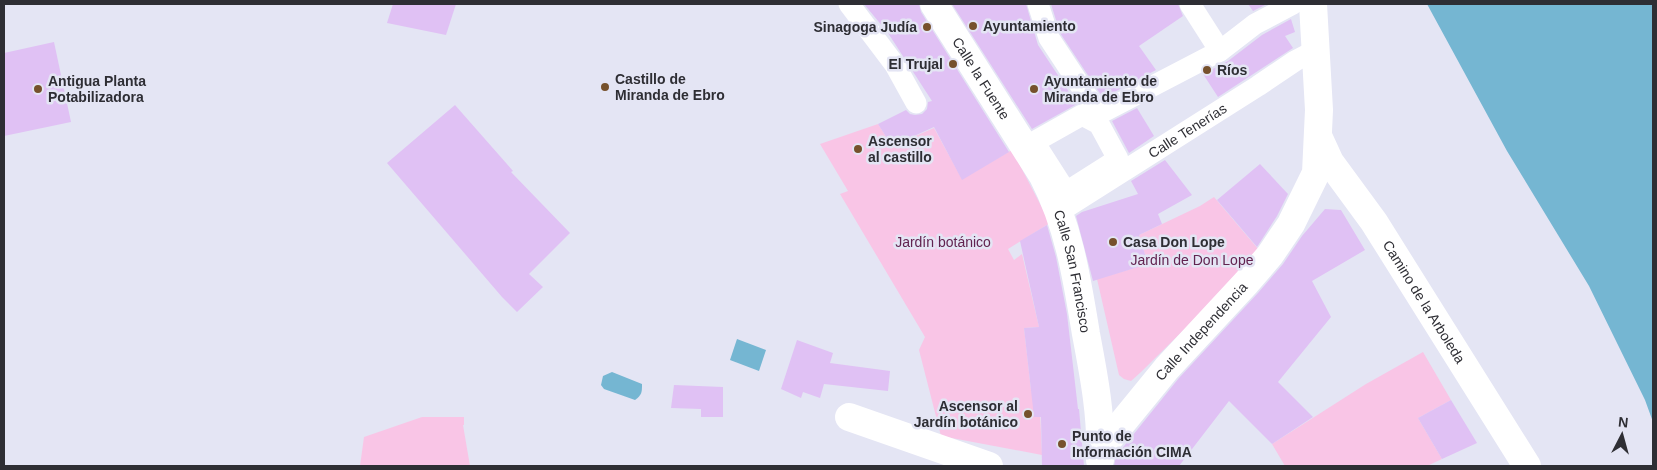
<svg xmlns="http://www.w3.org/2000/svg" width="1657" height="470" font-family="Helvetica,sans-serif">
  <rect width="100%" height="100%" fill="#e4e5f4"/>
  <g fill="#f9c5e6">
    <polygon points="878,124 892,146 934,128 962,179 1012,150 1050,223 1008,249 1014,260 1022,254 1039,327 1024,328 1031,390 1040,412 1042,455 941,436 919,350 925,337 840,194 848,191 820,144"/>
    <polygon points="1214,197 1259,250 1219,295 1141,372 1131,381 1124,379 1119,375 1097,279 1148,264 1139,235 1200,206"/>
    <polygon points="1423,352 1451,400 1418,418 1442,459 1427,466 1285,466 1272,444 1366,384"/>
    <polygon points="422,417 464,417 464,425 463,425 470,466 360,466 364,437"/>
  </g>
  <g fill="#75b6d2">
    <polygon points="1427,4 1653,4 1653,422 1645,400 1589,286 1507,151"/>
    <polygon points="737,339 766,350 759,371 730,360"/>
    <path d="M612 372 642 384C642 392 642 395 635 400L604 389 601 385 603 376Z"/>
  </g>
  <g fill="#e0c1f4">
    <polygon points="393,4 456,4 446,35 387,23"/>
    <polygon points="864,4 919,4 921,12 1009,152 962,180 934,127 892,146 878,124 906,110 910,114 915,115 922,114 927,109 928,102 932,101 888,33"/>
    <polygon points="952,4 1026,4 1038,45 1077,104 1032,129"/>
    <polygon points="1051,4 1178,4 1183,16 1139,46 1156,70 1103,98 1060,33"/>
    <polygon points="1248,4 1267,4 1253,11"/>
    <polygon points="1291,19 1295,32 1285,36 1293,48 1218,97 1203,74 1228,61 1262,35"/>
    <polygon points="54,42 71,122 4,136 4,53"/>
    <polygon points="455,105 513,171 511,172 570,233 529,274 543,287 517,312 502,297 387,163"/>
    <polygon points="1137,108 1154,136 1129,153 1112,121"/>
    <polygon points="1165,160 1192,195 1158,214 1162,224 1139,235 1148,264 1093,281 1076,216 1082,212 1138,194 1131,181"/>
    <polygon points="1260,164 1288,194 1277,216 1257,247 1217,200"/>
    <polygon points="1325,209 1341,210 1365,250 1312,281 1331,317 1278,382 1313,417 1272,444 1229,401 1179,466 1114,466 1116,456 1179,378 1258,293 1283,264 1302,236"/>
    <polygon points="1047,225 1056,257 1067,314 1078,409 1079,409 1084,466 1042,466 1041,417 1034,417 1024,328 1039,327 1020,241"/>
    <polygon points="797,340 833,353 830,363 890,371 888,391 824,384 820,398 803,392 801,398 781,389"/>
    <polygon points="674,385 723,387 723,417 701,417 701,409 671,408"/>
    <polygon points="1451,400 1477,443 1442,459 1418,418"/>
  </g>
  <g fill="none" stroke-linecap="round" stroke-linejoin="round">
    <g stroke="#fff" stroke-width="21">
      <polyline points="849,4 895,65 916,103"/>
      <polyline points="1038,4 1049,38 1099,114 1090,118"/>
      <polyline points="1190,4 1220,51"/>
      <polyline points="1099,114 1220,51 1255,24 1293,4"/>
      <polygon points="1082,115 1099,124 1118,159 1066,192 1034,142"/>
      <path id="s1" d="M1059 212 1258 86 1295 61 1316 50"/>
    </g>
    <g stroke="#fff" stroke-width="28">
      <path id="s2" d="M934 4 1043 176C1069 226 1077 279 1086 334 1094 376 1102 418 1100 460"/>
      <path id="s3" d="M1319 138 1330 162 1374 222 1527 466"/>
      <polyline points="849,417 989,466"/>
      <path id="s4" d="M1100 450 1167 368 1246 283 1270 255 1291 224 1316 173 1319 110 1313 4"/>
    </g>
  </g>
  <g fill="#76512c" stroke="#e4e5f4" stroke-width="2">
    <circle cx="973" cy="26" r="5"/>
    <circle cx="927" cy="27" r="5"/>
    <circle cx="953" cy="64" r="5"/>
    <circle cx="1207" cy="70" r="5"/>
    <circle cx="605" cy="87" r="5"/>
    <circle cx="38" cy="89" r="5"/>
    <circle cx="1034" cy="89" r="5"/>
    <circle cx="858" cy="149" r="5"/>
    <circle cx="1113" cy="242" r="5"/>
    <circle cx="1028" cy="414" r="5"/>
    <circle cx="1062" cy="444" r="5"/>
  </g>
  <g text-anchor="middle" dominant-baseline="central" stroke-width="5" stroke-linejoin="round" paint-order="stroke">
    <g font-size="14" font-weight="bold" fill="#2e2e34" stroke="#e4e5f4" text-anchor="start">
      <text x="983" y="26">Ayuntamiento</text>
      <text x="917" y="27" text-anchor="end">Sinagoga Judía</text>
      <text x="943" y="64" text-anchor="end">El Trujal</text>
      <text x="1217" y="70">Ríos</text>
      <text x="615" y="79">Castillo de<tspan x="615" dy="16">Miranda de Ebro</tspan></text>
      <text x="48" y="81">Antigua Planta<tspan x="48" dy="16">Potabilizadora</tspan></text>
      <text x="1044" y="81">Ayuntamiento de<tspan x="1044" dy="16">Miranda de Ebro</tspan></text>
      <text x="868" y="141">Ascensor<tspan x="868" dy="16">al castillo</tspan></text>
      <text x="1123" y="242">Casa Don Lope</text>
      <text x="1018" y="406" text-anchor="end">Ascensor al<tspan x="1018" dy="16">Jardín botánico</tspan></text>
      <text x="1072" y="436">Punto de<tspan x="1072" dy="16">Información CIMA</tspan></text>
    </g>
    <g font-size="14" fill="#2e2e34" stroke="#e4e5f4">
      <text stroke="none"><textPath href="#s2" startOffset="88">Calle la Fuente</textPath></text>
      <text stroke="none"><textPath href="#s1" startOffset="152">Calle Tenerías</textPath></text>
      <text stroke="none"><textPath href="#s2" startOffset="304">Calle San Francisco</textPath></text>
      <text stroke="none"><textPath href="#s3" startOffset="195">Camino de la Arboleda</textPath></text>
      <text stroke="none"><textPath href="#s4" startOffset="156">Calle Independencia</textPath></text>
    </g>
    <g font-size="14" fill="#622350" stroke="#e4e5f4">
      <text x="943" y="242">Jardín botánico</text>
      <text x="1192" y="260">Jardín de Don Lope</text>
    </g>
  </g>
  <rect width="1657" height="470" fill="none" stroke="#2e2e34" stroke-width="10"/>
  <g transform="translate(1622 435) rotate(6)" stroke="#e4e5f4" stroke-width="4" paint-order="stroke">
  <path d="M0-4L9 19L0 12L-9 19Z" fill="#2e2e34"/>
  <text y="-8" font-size="14" font-weight="bold" text-anchor="middle" fill="#2e2e34">N</text>
  </g>
</svg>
